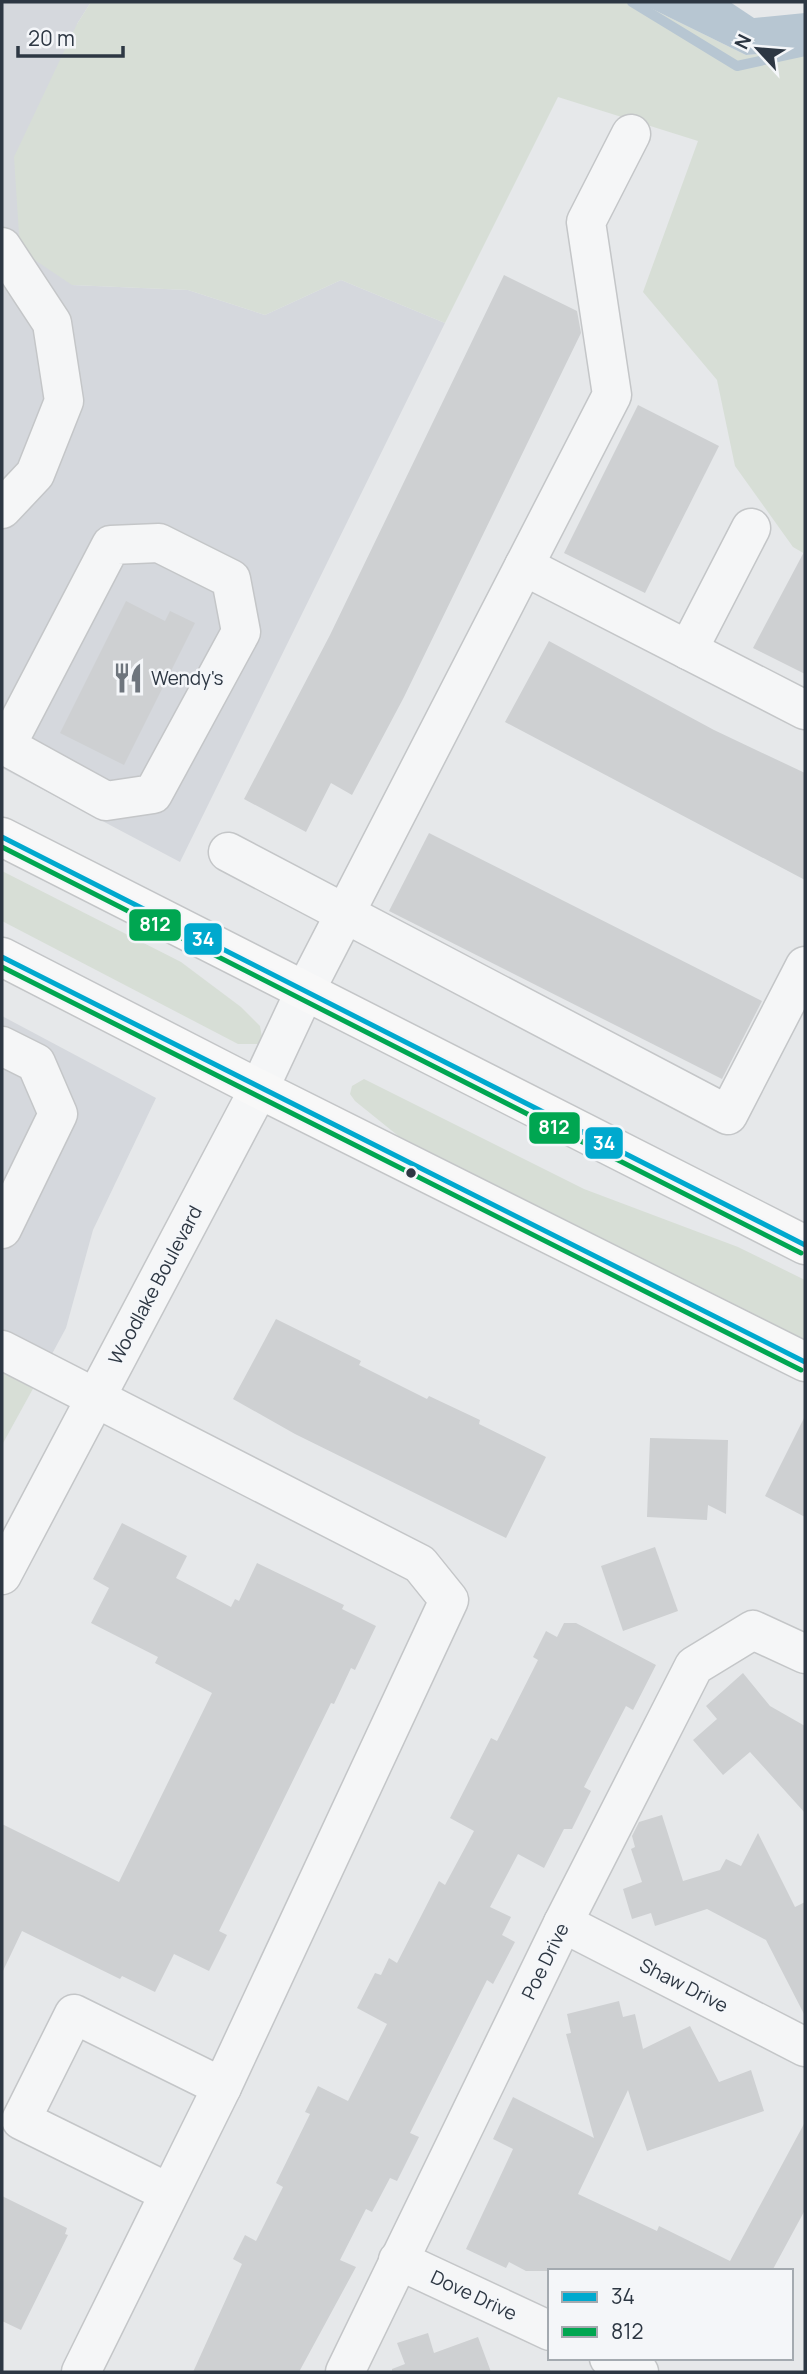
<svg xmlns="http://www.w3.org/2000/svg" width="807" height="2374" font-family="Manrope,sans-serif">
  <rect width="100%" height="100%" fill="#e6e8ea"/>
  <g fill="#d5d8dd">
    <polygon points="2,2 91,2 77,24 72,285 188,290 265,315 341,280 445,323 180,862 2,768"/>
    <polygon points="2,1016 156,1098 93,1230 66,1328 46,1365 2,1342"/>
  </g>
  <g fill="#d7ded6">
    <polygon points="91,2 638,2 746,55 805,50 805,554 793,547 735,466 717,380 643,292 698,141 558,97 445,323 341,280 265,315 188,290 72,285 20,250 14,157 77,24"/>
    <polygon points="2,871 181,962 241,1007 260,1026 262,1037 259,1044 238,1044 2,921"/>
    <polygon points="364,1079 584,1189 738,1247 805,1280 805,1352 412,1147 355,1101 350,1094 352,1086"/>
    <polygon points="2,1342 46,1365 2,1445"/>
  </g>
  <polygon fill="#b7c6d2" points="638,2 730,2 754,18 805,13 805,50 746,55"/>
  <g fill="none" stroke-linecap="round" stroke-linejoin="round">
    <polyline stroke="#b7c6d2" stroke-width="10" points="632,2 737,66 805,51"/>
  </g>
  <g fill="#ced0d2">
    <polygon points="504,275 577,311 581,333 404,697 352,795 331,783 306,832 244,799 330,635"/>
    <polygon points="638,405 719,446 645,593 564,553"/>
    <polygon points="805,550 805,674 753,648"/>
    <polygon points="126,601 165,621 170,611 195,623 124,765 60,733"/>
    <polygon points="549,641 714,730 805,773 805,880 505,722"/>
    <polygon points="429,833 762,1001 722,1079 389,911"/>
    <polygon points="276,1319 361,1361 359,1365 427,1399 429,1396 480,1420 479,1424 546,1457 506,1538 295,1434 233,1399"/>
    <polygon points="805,1416 805,1517 765,1496"/>
    <polygon points="650,1438 728,1440 726,1514 708,1505 707,1520 647,1517"/>
    <polygon points="122,1523 187,1556 176,1578 231,1607 235,1599 239,1601 257,1563 344,1605 342,1609 376,1626 355,1670 351,1668 334,1704 331,1703 219,1931 227,1935 209,1971 174,1954 155,1992 122,1976 120,1979 22,1931 2,1973 2,1824 119,1882 212,1693 155,1663 158,1657 91,1623 109,1588 93,1579"/>
    <polygon points="655,1547 678,1611 623,1631 601,1566"/>
    <polygon points="564,1623 576,1623 656,1665 633,1710 626,1706 584,1787 591,1791 572,1829 564,1829 544,1868 518,1854 490,1907 511,1917 502,1935 515,1942 493,1984 487,1980 410,2133 419,2137 397,2181 390,2178 372,2212 366,2209 340,2260 356,2267 299,2372 193,2372 242,2264 233,2259 245,2235 256,2241 283,2187 276,2183 310,2114 305,2112 318,2086 348,2101 387,2024 357,2008 375,1973 381,1975 389,1958 397,1963 439,1881 445,1885 474,1831 450,1818 491,1738 497,1741 538,1660 533,1657 546,1631 557,1637"/>
    <polygon points="743,1673 770,1706 805,1726 805,1813 750,1752 723,1775 693,1740 717,1719 706,1706"/>
    <polygon points="662,1815 683,1881 720,1870 726,1859 741,1866 758,1833 795,1907 805,1902 805,2016 766,1940 707,1909 655,1926 651,1913 632,1919 623,1889 642,1882 631,1849 635,1847 632,1836 639,1822"/>
    <polygon points="619,2001 623,2017 635,2014 643,2049 690,2026 719,2082 751,2070 764,2111 647,2151 628,2090 578,2194 657,2231 659,2226 730,2261 805,2122 805,2210 772,2271 526,2271 509,2262 506,2268 466,2249 513,2149 493,2139 513,2097 594,2138 566,2034 571,2033 567,2014"/>
    <polygon points="2,2196 67,2228 65,2234 68,2235 21,2330 2,2321"/>
    <polygon points="428,2333 434,2353 478,2337 491,2372 392,2372 392,2369 405,2364 397,2343"/>
  </g>
  <g fill="none" stroke-linecap="round" stroke-linejoin="round">
    <g stroke="#c4c6c8" stroke-width="41">
      <g id="minor">
        <polyline points="2,247 52,323 64,401 35,474 2,509"/>
        <polygon points="159,543 231,579 241,632 153,794 106,801 6,746 111,545"/>
        <polyline points="524,566 805,710"/>
        <polyline points="688,650 751,528"/>
        <polyline points="228,852 728,1115 805,966"/>
        <polyline points="2,1046 36,1063 58,1114 2,1229"/>
        <polyline points="2,1350 420,1564 449,1600 222,2087 81,2372"/>
        <polyline points="2,1575 259,1089 304,993 612,395 586,222 631,134"/>
        <polyline points="563,1923 805,2047"/>
        <polyline points="169,2193 21,2120 74,2014 222,2087"/>
        <polyline points="398,2260 550,2331"/>
        <polyline points="609,2358 639,2372"/>
        <polyline points="345,2372 563,1923 694,1666 753,1630 805,1654"/>
      </g>
    </g>
    <g stroke="#c3c5c7" stroke-width="41">
      <g id="major">
        <polyline points="2,837 805,1245"/>
        <polyline points="2,957 259,1089 805,1362"/>
      </g>
    </g>
    <use href="#minor" stroke="#f5f6f7" stroke-width="38"/>
    <use href="#major" stroke="#f8f8f8" stroke-width="38"/>
    <g stroke="#f4f6f9" stroke-width="10">
      <g id="bus-1">
        <polyline points="2,837 805,1245"/>
        <polyline points="2,957 805,1362"/>
      </g>
    </g>
    <g stroke="#f4f6f9" stroke-width="10">
      <g id="bus-2">
        <polyline points="2,847 801,1253"/>
        <polyline points="2,967 801,1370"/>
      </g>
    </g>
    <use href="#bus-1" stroke="#00a9ce" stroke-width="5"/>
    <use href="#bus-2" stroke="#00a651" stroke-width="5"/>
  </g>
  <defs>
    <g id="restaurant-bare" transform="scale(2.415)"><path d="M-5-6h1v4h1v-4h1v4h1v-4h1v5L-1.5 .5V6h-2V.5L-5-1ZM5-6V6H3V1.5H1.5Q1.5-4 5-6Z" fill="#6e757d" stroke="#f4f6f9" stroke-width="2.5" paint-order="stroke"/></g>
  </defs>
  <g fill-rule="evenodd">
    <use href="#restaurant-bare" x="128" y="678"/>
  </g>
  <circle fill="#2d3743" stroke="#f4f6f9" stroke-width="2.5" cx="411" cy="1173" r="6"/>
  <g text-anchor="middle" dominant-baseline="central" stroke-width="5" stroke-linejoin="round" paint-order="stroke">
    <g font-size="19" fill="#2d3743" stroke="#f4f6f9" text-anchor="start">
      <text x="151" y="678">Wendy's</text>
    </g>
    <g font-size="19" fill="#2d3743" stroke="#f4f6f9">
      <text transform="translate(155 1285) rotate(-62)">Woodlake Boulevard</text>
      <text transform="translate(545 1961) rotate(-64)">Poe Drive</text>
      <text transform="translate(684 1985) rotate(27)">Shaw Drive</text>
      <text transform="translate(474 2295) rotate(25)">Dove Drive</text>
    </g>
  </g>
  <g stroke="#f4f6f9" stroke-width="2.5">
    <rect x="128" y="908" width="54" height="34" rx="7" fill="#00a651"/>
    <rect x="183" y="922" width="40" height="34" rx="7" fill="#00a9ce"/>
    <rect x="528" y="1111" width="53" height="34" rx="7" fill="#00a651"/>
    <rect x="584" y="1126" width="40" height="34" rx="7" fill="#00a9ce"/>
  </g>
  <g font-size="19" text-anchor="middle" font-weight="bold" fill="#fff">
    <text x="155" y="931">812</text>
    <text x="203" y="946">34</text>
    <text x="554" y="1134">812</text>
    <text x="604" y="1150">34</text>
  </g>
  <rect width="807" height="2374" fill="none" stroke="#2d3743" stroke-width="7"/>
  <rect x="548" y="2269" width="245" height="91" fill="#f4f6f9" stroke="#a4aab0" stroke-width="2"/>
  <rect x="562" y="2292" width="35" height="10" fill="#00a9ce" stroke="#a4aab0" stroke-width="2"/>
  <text x="611" y="2304" font-size="21" fill="#2d3743">34</text>
  <rect x="562" y="2327" width="35" height="10" fill="#00a651" stroke="#a4aab0" stroke-width="2"/>
  <text x="611" y="2339" font-size="21" fill="#2d3743">812</text>
  <g transform="translate(758 49) rotate(296)" stroke="#f4f6f9" stroke-width="5" paint-order="stroke">
  <path d="M0-5L12 26L0 18L-12 26Z" fill="#2d3743"/>
  <text y="-10" font-size="19" font-weight="bold" text-anchor="middle" fill="#2d3743">N</text>
  </g>
  <path d="M18 46v10h105v-10" fill="none" stroke="#2d3743" stroke-width="3.5"/>
  <text x="28" y="46" font-size="21" fill="#2d3743" stroke="#f4f6f9" stroke-width="5" paint-order="stroke">20 m</text>
</svg>
